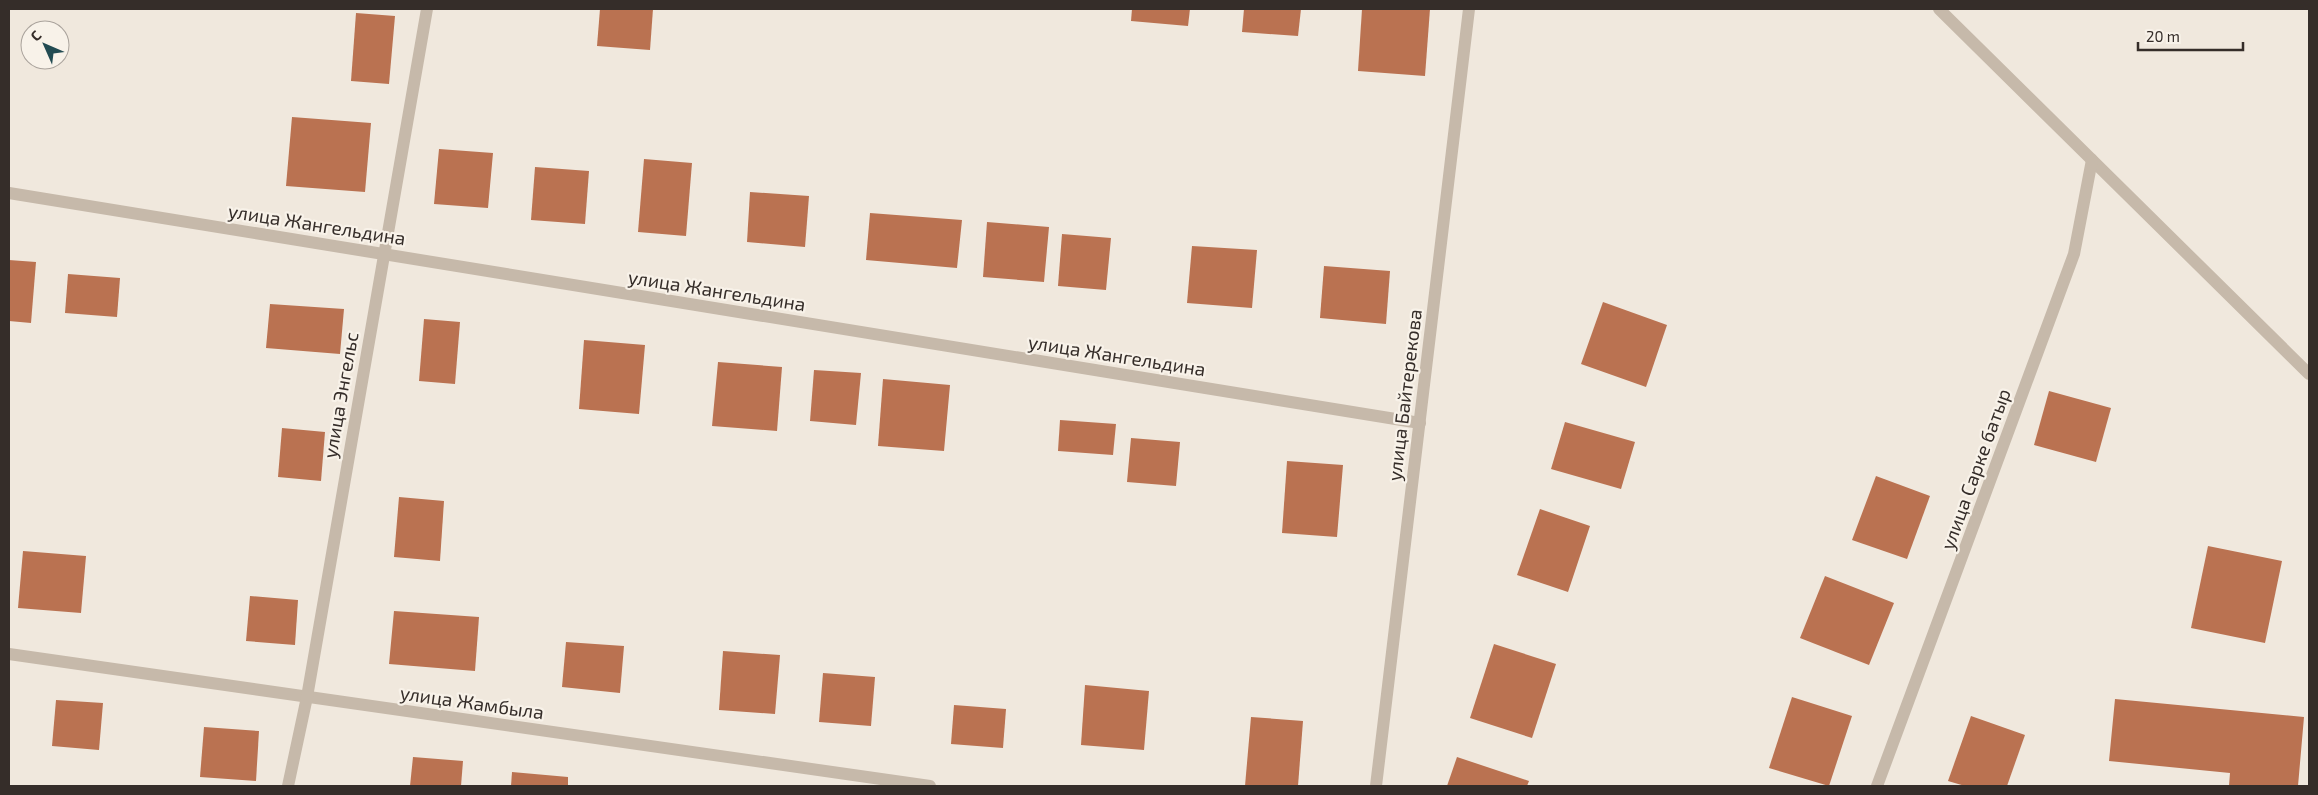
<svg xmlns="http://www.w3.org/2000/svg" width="2318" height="795" font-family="'Exo 2',sans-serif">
  <rect width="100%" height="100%" fill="#f0e8dd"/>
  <g fill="#ba7251">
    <polygon points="600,9 653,9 650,50 597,46"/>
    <polygon points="1132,9 1190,9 1188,26 1131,21"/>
    <polygon points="1244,9 1301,9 1298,36 1242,32"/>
    <polygon points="1362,9 1430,9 1425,76 1358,71"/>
    <polygon points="356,13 395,16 389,84 351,81"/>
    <polygon points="292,117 371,123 365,192 286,186"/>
    <polygon points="439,149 493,153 488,208 434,204"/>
    <polygon points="644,159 692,163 686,236 638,232"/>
    <polygon points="535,167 589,171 585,224 531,220"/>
    <polygon points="750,192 809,196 805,247 747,242"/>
    <polygon points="870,213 962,220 957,268 866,260"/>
    <polygon points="987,222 1049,227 1044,282 983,277"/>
    <polygon points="1062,234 1111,238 1106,290 1058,286"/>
    <polygon points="1192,246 1257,250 1252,308 1187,303"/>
    <polygon points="9,260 36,262 31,323 9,321"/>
    <polygon points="1324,266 1390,271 1386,324 1320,318"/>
    <polygon points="68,274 120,278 117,317 65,313"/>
    <polygon points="1603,302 1667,325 1646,387 1581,364"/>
    <polygon points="270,304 344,309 340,354 266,348"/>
    <polygon points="424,319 460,322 455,384 419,381"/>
    <polygon points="584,340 645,345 639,414 579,409"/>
    <polygon points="718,362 782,367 777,431 712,426"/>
    <polygon points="814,370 861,373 856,425 810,421"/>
    <polygon points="883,379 950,385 944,451 878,446"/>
    <polygon points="2049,391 2111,408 2096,462 2034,445"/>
    <polygon points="1060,420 1116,424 1113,455 1058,451"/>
    <polygon points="1565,422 1635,442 1621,489 1551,469"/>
    <polygon points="282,428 325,432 321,481 278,477"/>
    <polygon points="1131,438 1180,442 1176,486 1127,482"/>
    <polygon points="1287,461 1343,465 1337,537 1282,533"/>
    <polygon points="1876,476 1930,496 1907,559 1852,540"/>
    <polygon points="399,497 444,501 440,561 394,557"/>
    <polygon points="1540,509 1590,526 1568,592 1517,575"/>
    <polygon points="2208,546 2282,561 2265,643 2191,628"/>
    <polygon points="23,551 86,556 81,613 18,608"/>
    <polygon points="1825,576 1894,603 1869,665 1800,638"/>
    <polygon points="250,596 298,600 295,645 246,641"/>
    <polygon points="394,611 479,617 475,671 389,664"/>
    <polygon points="566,642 624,646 620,693 562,687"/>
    <polygon points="1494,644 1556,664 1532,738 1470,718"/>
    <polygon points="723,651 780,655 775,714 719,710"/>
    <polygon points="823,673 875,677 871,726 819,722"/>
    <polygon points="1085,685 1149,691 1144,750 1081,745"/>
    <polygon points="1792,697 1852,716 1829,786 1769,768"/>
    <polygon points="2115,699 2304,717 2298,786 2229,786 2230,773 2109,761"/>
    <polygon points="56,700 103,703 99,750 52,746"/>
    <polygon points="954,705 1006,709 1003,748 951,744"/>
    <polygon points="1971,716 2025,735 2007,786 1965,786 1948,781"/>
    <polygon points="1251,717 1303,721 1298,786 1245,786"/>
    <polygon points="204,727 259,731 256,781 200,777"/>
    <polygon points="413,757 463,761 461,786 410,786"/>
    <polygon points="1457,757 1529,781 1527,786 1447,786"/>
    <polygon points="512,772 568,777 568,786 511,786"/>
  </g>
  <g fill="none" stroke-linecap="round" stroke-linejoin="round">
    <g stroke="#c6b9aa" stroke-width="12">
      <polyline points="1939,9 2309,374"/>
      <polyline points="9,193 1420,423"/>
      <polyline points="9,654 930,786"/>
      <polyline points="288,786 307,697 427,9"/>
      <polyline points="1376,786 1469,9"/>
      <polyline points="1877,786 2074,254 2092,160"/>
    </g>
  </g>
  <g text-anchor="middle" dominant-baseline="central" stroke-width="4.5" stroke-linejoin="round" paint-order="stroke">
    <g font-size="19" fill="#352d29" stroke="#f8f2e9">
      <text transform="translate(317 224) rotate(9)">улица Жангельдина</text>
      <text transform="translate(717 290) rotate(9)">улица Жангельдина</text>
      <text transform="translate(1117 355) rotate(9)">улица Жангельдина</text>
      <text transform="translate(340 395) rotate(-80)">улица Энгельс</text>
      <text transform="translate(1404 395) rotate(-83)">улица Байтерекова</text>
      <text transform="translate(1975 469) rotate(-70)">улица Сарке батыр</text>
      <text transform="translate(472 702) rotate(8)">улица Жамбыла</text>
    </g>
  </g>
  <rect width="2318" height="795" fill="none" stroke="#352d29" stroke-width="20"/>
  <g transform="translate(45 45) rotate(315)"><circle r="24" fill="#f8f2e9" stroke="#aaa39c"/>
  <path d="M0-4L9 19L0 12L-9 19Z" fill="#224b52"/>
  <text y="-8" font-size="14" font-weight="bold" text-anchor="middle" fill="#352d29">С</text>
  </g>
  <path d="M2138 42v8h105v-8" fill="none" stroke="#352d29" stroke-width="2.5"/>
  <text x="2146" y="42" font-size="15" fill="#352d29" stroke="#f8f2e9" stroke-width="4" paint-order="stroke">20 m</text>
</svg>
